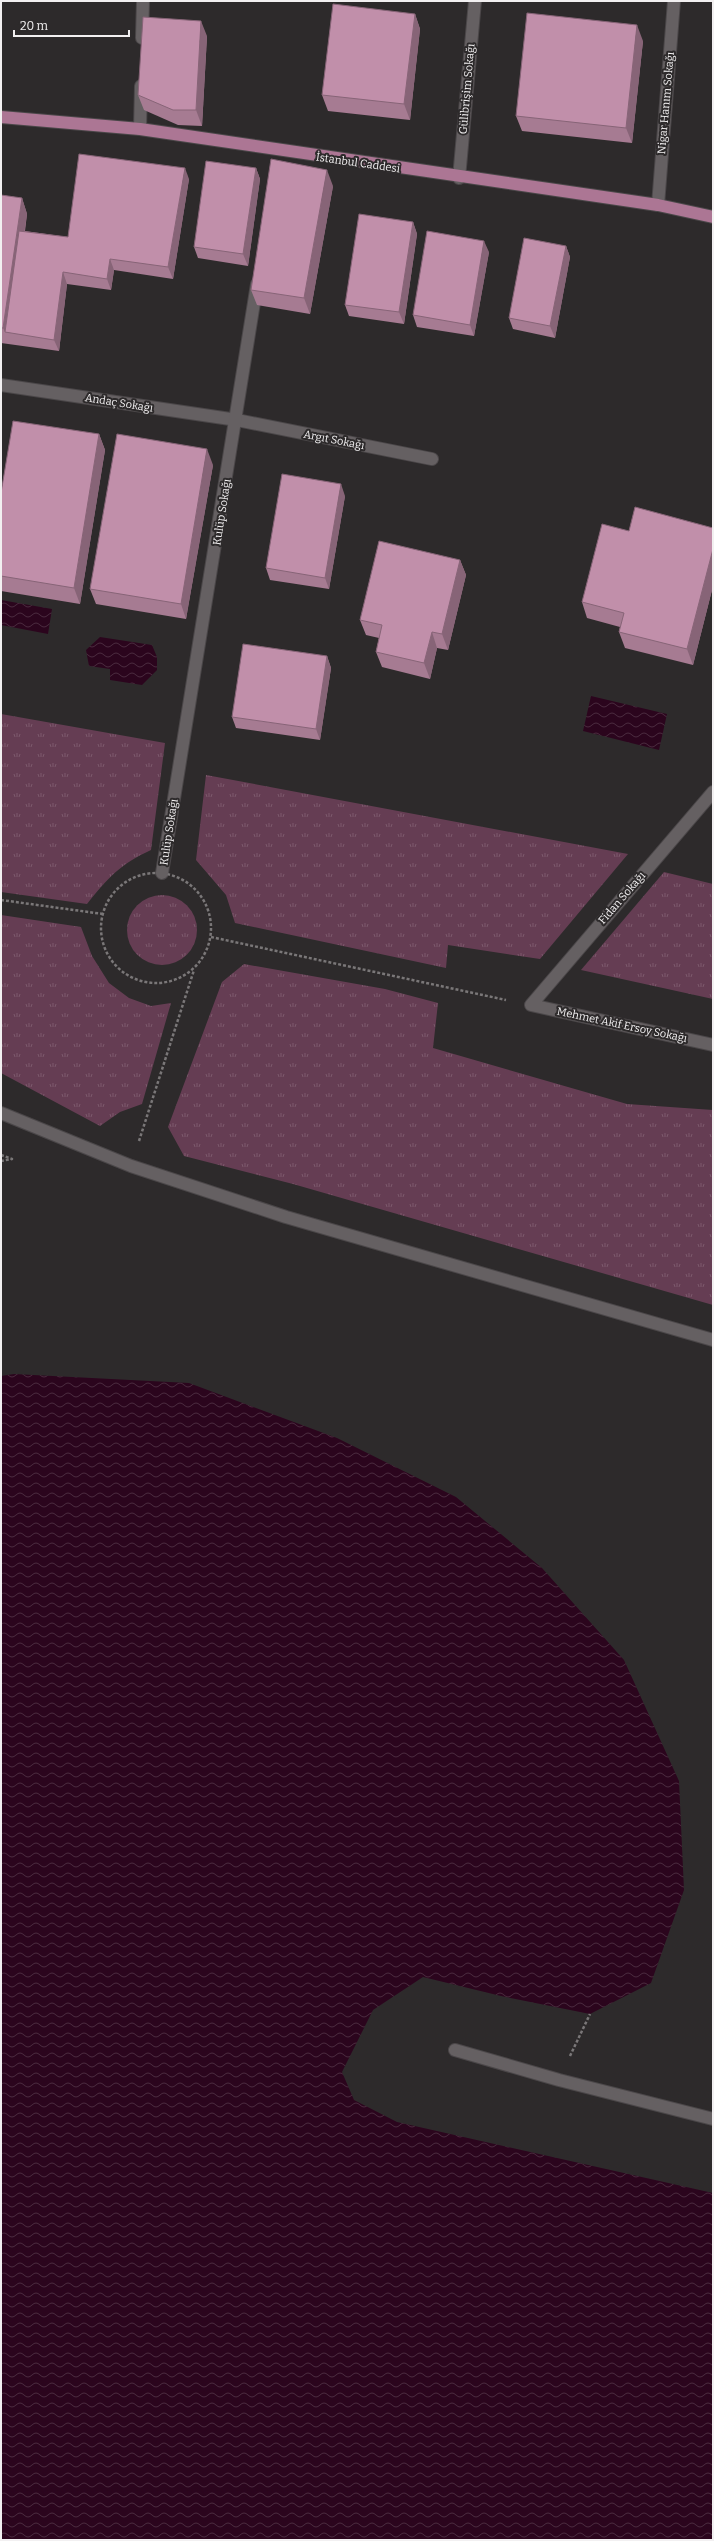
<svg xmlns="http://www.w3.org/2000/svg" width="714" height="2541" font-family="Bitter,serif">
  <defs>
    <pattern id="grass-tufts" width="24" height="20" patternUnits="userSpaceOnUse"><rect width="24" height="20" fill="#653d53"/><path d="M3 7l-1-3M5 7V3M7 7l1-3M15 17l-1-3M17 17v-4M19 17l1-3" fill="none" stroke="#7c596c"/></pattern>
    <pattern id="water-waves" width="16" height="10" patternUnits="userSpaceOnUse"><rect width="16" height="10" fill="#2b051d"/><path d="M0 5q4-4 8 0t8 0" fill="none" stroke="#4a2a3e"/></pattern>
  </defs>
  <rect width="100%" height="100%" fill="#2d2a2b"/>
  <g fill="url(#grass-tufts)">
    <path d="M1 714 165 743 151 850C120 864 108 878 87 904L1 892Z"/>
    <polygon points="206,775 628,854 540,959 448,945 446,968 235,923 226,895 196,860"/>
    <polygon points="664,872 713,884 713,999 581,970"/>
    <circle cx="162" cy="930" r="35"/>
    <polygon points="1,915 81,927 92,956 109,983 129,998 151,1006 171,1003 142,1104 120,1112 100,1126 1,1073"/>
    <polygon points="244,964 385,989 438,1003 433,1048 627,1104 713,1110 713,1305 293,1184 184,1156 168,1127 222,982"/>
  </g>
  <g fill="url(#water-waves)">
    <polygon points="1,600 52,609 48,634 1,625"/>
    <polygon points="100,637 152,645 157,657 157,670 142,685 110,680 110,669 89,666 86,650"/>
    <polygon points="591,696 667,714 659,750 583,731"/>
    <polygon points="14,1374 189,1383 337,1438 456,1497 542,1568 624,1660 679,1781 684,1890 651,1983 590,2014 501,1996 423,1977 373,2010 342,2072 354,2100 397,2122 713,2193 713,2540 1,2540 1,1376"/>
  </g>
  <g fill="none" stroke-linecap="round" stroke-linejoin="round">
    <g stroke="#4b4749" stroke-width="14">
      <g id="minor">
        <polyline points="142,38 143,1"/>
        <polyline points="140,129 141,86"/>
        <polyline points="459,178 475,1"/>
        <polyline points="658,205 674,1"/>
        <polyline points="1,385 237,420 432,459"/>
        <polyline points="713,792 531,1005 713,1045"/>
        <polyline points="162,873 257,284"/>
        <polyline points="1,1113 131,1166 286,1217 713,1340"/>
        <polyline points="455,2050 559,2080 713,2119"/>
      </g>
    </g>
    <g stroke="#4b4749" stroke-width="14">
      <polyline id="major" points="1,117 140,129 658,205 713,217"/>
    </g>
    <g stroke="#7a7778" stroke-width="2.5" stroke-dasharray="3 2" stroke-linecap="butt">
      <circle cx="156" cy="928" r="55"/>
      <polyline points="1,900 103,914"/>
      <polyline points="211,937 506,1000"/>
      <polyline points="139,1141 194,970"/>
      <polyline points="1,1155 12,1159 1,1161"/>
      <polyline points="570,2056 590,2014"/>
    </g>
    <use href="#minor" stroke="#656062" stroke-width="12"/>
    <use href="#major" stroke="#ac7694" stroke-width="12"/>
  </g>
  <g fill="#a67b92">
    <polygon points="415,14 420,29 410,120 328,111 322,95"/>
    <polygon points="207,36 202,126 178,125 144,110 138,95"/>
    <polygon points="643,41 632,143 522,131 516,116"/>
    <polygon points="256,168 260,179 248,266 198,258 194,247"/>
    <polygon points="189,179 173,279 114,270 111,290 67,284 59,351 1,343 1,195 22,198 27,214 25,231 68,237"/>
    <polygon points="333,186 310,314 257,305 251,290"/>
    <polygon points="413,222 417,234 404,324 349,316 345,305"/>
    <polygon points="566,246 570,257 555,338 513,329 509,318"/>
    <polygon points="489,252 474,336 417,327 413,315"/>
    <polygon points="99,434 105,450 80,604 1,591 1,493"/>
    <polygon points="213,465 186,619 96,604 90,589"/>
    <polygon points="345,496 329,589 270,580 266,568"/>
    <polygon points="713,528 713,586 693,665 625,648 619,632 620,627 587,618 582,602 629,531"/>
    <polygon points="460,560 466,575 448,650 437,648 430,679 382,667 376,652 379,638 366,635 360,620"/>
    <polygon points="327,656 331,668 320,740 236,728 232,717"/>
  </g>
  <g fill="#876477">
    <polygon points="415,14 420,29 410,120 404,104"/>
    <polygon points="201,21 207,36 202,126 196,110"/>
    <polygon points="637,25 643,41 632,143 626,128"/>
    <polygon points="185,168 189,179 173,279 168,267"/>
    <polygon points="256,168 260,179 248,266 243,254"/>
    <polygon points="327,170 333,186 310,314 304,298"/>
    <polygon points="22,198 27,214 10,333 5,332 3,328"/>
    <polygon points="413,222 417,234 404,324 399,312"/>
    <polygon points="484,241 489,252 474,336 470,325"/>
    <polygon points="566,246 570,257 555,338 550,326"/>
    <polygon points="110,259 114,270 111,290 107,279"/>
    <polygon points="63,272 67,284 59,351 54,340"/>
    <polygon points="99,434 105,450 80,604 74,588"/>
    <polygon points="207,449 213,465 186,619 181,604"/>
    <polygon points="341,484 345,496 329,589 325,578"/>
    <polygon points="713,549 713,586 693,665 687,649"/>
    <polygon points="460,560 466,575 448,650 442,634"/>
    <polygon points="432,632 437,648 430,679 424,663"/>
    <polygon points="327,656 331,668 320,740 316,729"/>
  </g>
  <g fill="#c18faa" stroke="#876477">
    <polygon points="333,4 415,14 404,104 322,95"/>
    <polygon points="527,13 637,25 626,128 516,116"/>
    <polygon points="143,17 201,21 196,110 173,110 138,95"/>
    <polygon points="79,154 185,168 168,267 110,259 107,279 63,272 54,340 5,332 19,231 68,237"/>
    <polygon points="271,159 327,170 304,298 251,290"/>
    <polygon points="206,161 256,168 243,254 194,247"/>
    <polygon points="1,195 22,198 3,328 1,328"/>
    <polygon points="359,214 413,222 399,312 345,305"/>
    <polygon points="427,231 484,241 470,325 413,315"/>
    <polygon points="524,238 566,246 550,326 509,318"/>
    <polygon points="13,421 99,434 74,588 1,576 1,493"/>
    <polygon points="117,434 207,449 181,604 90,589"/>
    <polygon points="282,474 341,484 325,578 266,568"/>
    <polygon points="635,507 713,528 713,549 687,649 619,632 624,613 582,602 602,524 629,531"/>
    <polygon points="379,541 460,560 442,634 432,632 424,663 376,652 382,625 360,620"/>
    <polygon points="243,644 327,656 316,729 232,717"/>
  </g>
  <g text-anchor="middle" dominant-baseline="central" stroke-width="4" stroke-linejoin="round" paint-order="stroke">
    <g font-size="11" fill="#f2f0f1" stroke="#2d2a2b">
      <text transform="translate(467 89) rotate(-85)">Gülibrişim Sokağı</text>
      <text transform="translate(666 103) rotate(-85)">Nigar Hanım Sokağı</text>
      <text transform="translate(358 163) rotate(8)">İstanbul Caddesi</text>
      <text transform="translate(119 403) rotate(9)">Andaç Sokağı</text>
      <text transform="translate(334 440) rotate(11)">Argıt Sokağı</text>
      <text transform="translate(222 512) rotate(-81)">Kulüp Sokağı</text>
      <text transform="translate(169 832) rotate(-81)">Kulüp Sokağı</text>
      <text transform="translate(622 898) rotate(-49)">Fidan Sokağı</text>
      <text transform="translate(622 1025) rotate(12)">Mehmet Akif Ersoy Sokağı</text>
    </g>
  </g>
  <rect width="714" height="2541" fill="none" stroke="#f2f0f1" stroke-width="4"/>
  <path d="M14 30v6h115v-6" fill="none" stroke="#f2f0f1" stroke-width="2"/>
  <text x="20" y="30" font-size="12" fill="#f2f0f1" stroke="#2d2a2b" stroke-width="3" paint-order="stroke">20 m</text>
</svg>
